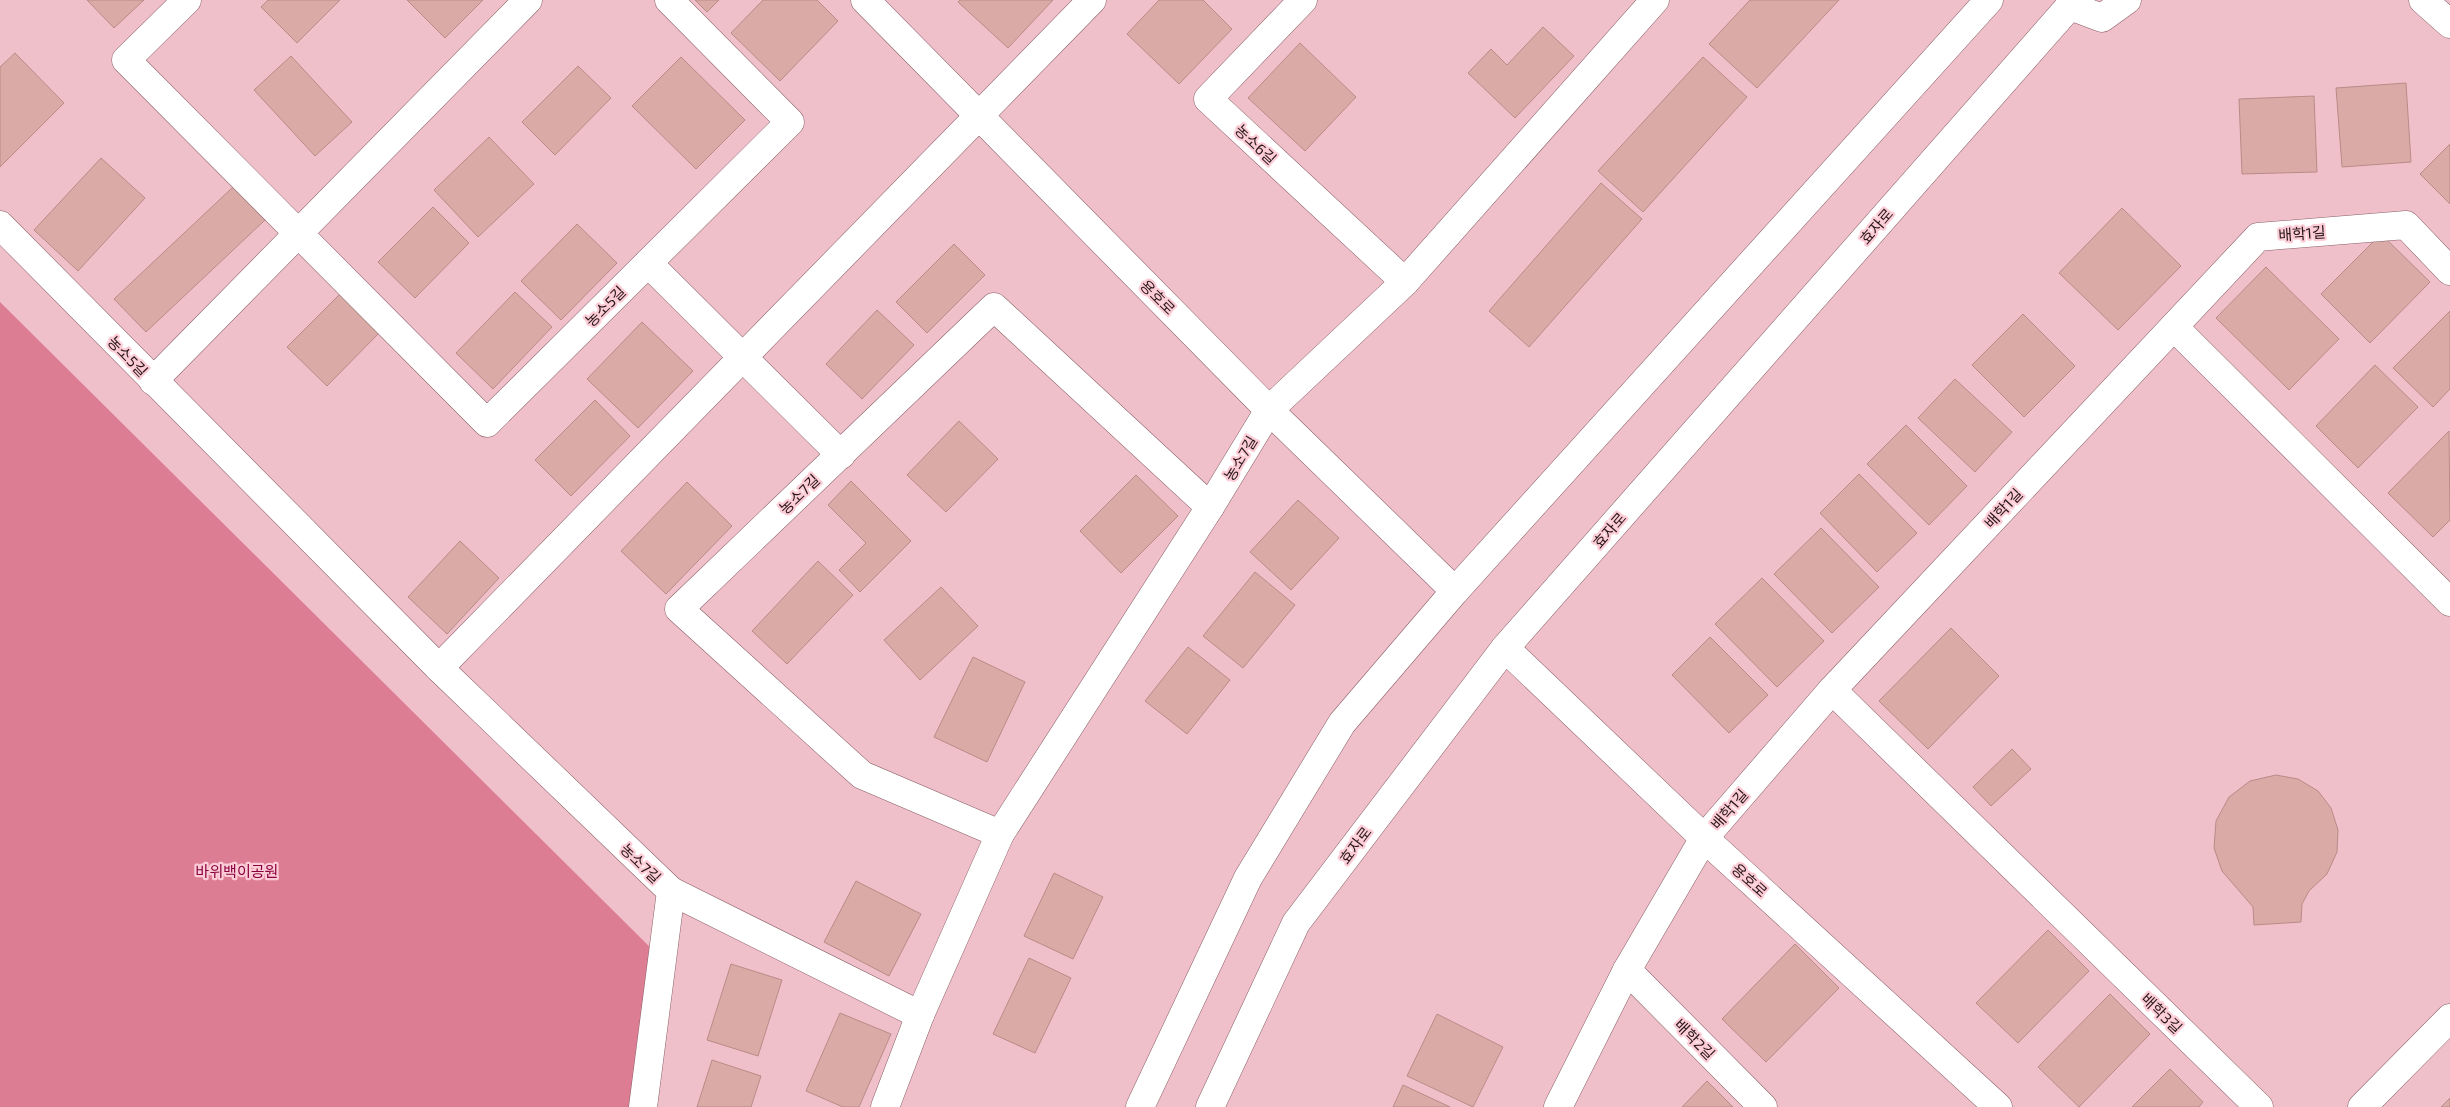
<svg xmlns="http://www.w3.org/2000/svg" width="2450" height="1107" font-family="'Exo 2','Noto Sans KR',sans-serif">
  <rect width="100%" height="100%" fill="#f0c0ca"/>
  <polygon fill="#dc7d94" points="0,302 670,967 646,1107 0,1107"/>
  <g fill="#daaba6" stroke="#b88b87">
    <polygon points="87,0 144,0 114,28"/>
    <polygon points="268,0 340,0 297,43 261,7"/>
    <polygon points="407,0 483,0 445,38"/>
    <polygon points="695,0 719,0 707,12"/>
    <polygon points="763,0 817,0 838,21 780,81 731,33"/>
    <polygon points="960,0 1053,0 1008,48 958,2"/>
    <polygon points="1159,0 1203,0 1232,29 1179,84 1127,34"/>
    <polygon points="1750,0 1839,0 1757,88 1709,44"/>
    <polygon points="1543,27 1574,56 1515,118 1468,73 1491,49 1507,65"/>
    <polygon points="1300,43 1356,97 1305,151 1248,98"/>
    <polygon points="15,53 64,103 0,167 0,67"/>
    <polygon points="291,56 352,122 315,156 254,90"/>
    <polygon points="681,57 745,120 696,169 632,106"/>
    <polygon points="1703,57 1747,97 1643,212 1598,171"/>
    <polygon points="578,66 611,98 555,155 522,122"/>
    <polygon points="2406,83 2411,162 2342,167 2336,88"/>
    <polygon points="2314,96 2317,172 2242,174 2239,99"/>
    <polygon points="489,137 534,184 478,237 434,190"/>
    <polygon points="2450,144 2450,204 2420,174"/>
    <polygon points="101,158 145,198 78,271 34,230"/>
    <polygon points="1601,183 1642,219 1529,347 1489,311"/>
    <polygon points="233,187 265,220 146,332 114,299"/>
    <polygon points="433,207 469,243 415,298 378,262"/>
    <polygon points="2122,208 2181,266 2118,330 2059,273"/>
    <polygon points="577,224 617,263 561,320 521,281"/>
    <polygon points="2381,234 2430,282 2370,343 2321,294"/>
    <polygon points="954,244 985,275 927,333 896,302"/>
    <polygon points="2266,267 2339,339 2289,390 2216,318"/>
    <polygon points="515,292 552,327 493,389 456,353"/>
    <polygon points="341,293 380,332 327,386 287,347"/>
    <polygon points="877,310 914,345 862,399 826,364"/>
    <polygon points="2450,311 2450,389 2433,407 2393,368"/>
    <polygon points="2023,314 2075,366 2024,417 1972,365"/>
    <polygon points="642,322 693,371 638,428 587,379"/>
    <polygon points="2375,365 2418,407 2358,468 2316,426"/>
    <polygon points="1955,379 2012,432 1975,472 1918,418"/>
    <polygon points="595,400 630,436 571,496 535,460"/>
    <polygon points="959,421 998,459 946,512 907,475"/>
    <polygon points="1906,425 1967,486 1929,525 1867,464"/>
    <polygon points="2449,431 2450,520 2433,537 2388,493"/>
    <polygon points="1859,474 1917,533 1877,572 1820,513"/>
    <polygon points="1136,475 1178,516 1121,573 1080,531"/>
    <polygon points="851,481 911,541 860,592 839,570 866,543 828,505"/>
    <polygon points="687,482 732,526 666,594 621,551"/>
    <polygon points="1298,500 1339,538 1291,590 1250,552"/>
    <polygon points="1821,528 1879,587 1832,633 1774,574"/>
    <polygon points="460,541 499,578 447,634 408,597"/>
    <polygon points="818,561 853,595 787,664 752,631"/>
    <polygon points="1255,572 1295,605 1243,668 1203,636"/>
    <polygon points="1762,578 1824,641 1777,687 1715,624"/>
    <polygon points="941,587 978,626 920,680 884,640"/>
    <polygon points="1951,628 1999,676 1928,749 1879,701"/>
    <polygon points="1710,637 1768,695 1729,733 1672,675"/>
    <polygon points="1188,647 1230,680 1187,734 1145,701"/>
    <polygon points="973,657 1025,682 987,762 934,737"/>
    <polygon points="2012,749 2031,769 1991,806 1973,787"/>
    <polygon points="2276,775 2298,779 2318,791 2331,808 2338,830 2337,852 2327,874 2309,891 2302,904 2301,922 2254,925 2253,907 2222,871 2214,848 2216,821 2229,797 2250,781"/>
    <polygon points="1054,873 1103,897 1073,959 1024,936"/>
    <polygon points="856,881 921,914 889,976 824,942"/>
    <polygon points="2048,930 2089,971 2018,1043 1976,1003"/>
    <polygon points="1795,944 1839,988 1766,1062 1722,1019"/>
    <polygon points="1029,958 1071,978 1035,1053 993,1034"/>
    <polygon points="731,964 782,980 758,1056 707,1040"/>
    <polygon points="2110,994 2150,1034 2079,1107 2038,1067"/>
    <polygon points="840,1013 891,1034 859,1107 843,1107 806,1091"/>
    <polygon points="1437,1014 1503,1047 1473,1107 1407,1076"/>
    <polygon points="712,1060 761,1076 751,1107 697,1107"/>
    <polygon points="2170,1069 2203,1102 2199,1107 2132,1107"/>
    <polygon points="1707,1081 1733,1107 1682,1107"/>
    <polygon points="1403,1085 1450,1107 1393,1107"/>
    <polygon points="2450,1098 2450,1107 2441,1107"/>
  </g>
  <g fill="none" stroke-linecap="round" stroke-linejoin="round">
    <g stroke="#895f68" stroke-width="29">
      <g id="minor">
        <polyline points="187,0 126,60 487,423 790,122 669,0"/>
        <polyline points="865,0 1269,410 1455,591"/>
        <polyline points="1303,0 1208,99 1405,282"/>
        <polyline points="2423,0 2450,24"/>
        <polyline points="2070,6 2102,18 2127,0"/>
        <polyline points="0,225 439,668 671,891 643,1107"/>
        <polyline points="648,263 841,455"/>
        <polyline points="2174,327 2450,602"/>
        <polyline points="153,381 528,0"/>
        <polyline points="1505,648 1704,838 1998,1107"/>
        <polyline points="439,668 1092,0"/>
        <polyline points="1832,690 2259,1107"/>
        <polyline points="1000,834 862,775 679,609 994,307 1210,507"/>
        <polyline points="671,891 920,1015"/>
        <polyline points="1627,970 1763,1107"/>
        <polyline points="885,1107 920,1015 1000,834 1210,507 1269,410 1405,282 1655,0"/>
        <polyline points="1140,1107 1248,878 1342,723 1455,591 1989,0"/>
        <polyline points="1210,1107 1296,923 1505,648 2075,0"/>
        <polyline points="1558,1107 1627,970 1704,838 1832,690 2258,237 2406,225 2450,271"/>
        <polyline points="2362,1107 2450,1018"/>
      </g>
    </g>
    <use href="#minor" stroke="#fff" stroke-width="28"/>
  </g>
  <g text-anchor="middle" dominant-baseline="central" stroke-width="4.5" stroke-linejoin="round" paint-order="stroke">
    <g font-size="15" fill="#27161a" stroke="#fdcdd7">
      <text transform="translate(1256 144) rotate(43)">농소6길</text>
      <text transform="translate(1876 226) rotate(-49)">효자로</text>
      <text transform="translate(2302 233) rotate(-4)">배학1길</text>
      <text transform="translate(1158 297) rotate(45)">용호로</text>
      <text transform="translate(605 306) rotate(-45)">농소5길</text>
      <text transform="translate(128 356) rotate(46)">농소5길</text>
      <text transform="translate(1240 458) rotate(-59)">농소7길</text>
      <text transform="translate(799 494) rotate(-44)">농소7길</text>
      <text transform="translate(2003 508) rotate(-47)">배학1길</text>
      <text transform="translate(1609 530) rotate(-49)">효자로</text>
      <text transform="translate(1729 809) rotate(-49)">배학1길</text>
      <text transform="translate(1355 845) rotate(-53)">효자로</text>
      <text transform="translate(641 863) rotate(44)">농소7길</text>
      <text transform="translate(1750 880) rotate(42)">용호로</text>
      <text transform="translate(2162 1013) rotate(44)">배학3길</text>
      <text transform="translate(1695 1039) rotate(45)">배학2길</text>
    </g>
    <g font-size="15" fill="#8a003e" stroke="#fdcdd7">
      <text x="237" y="871">바위백이공원</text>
    </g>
  </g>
</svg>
